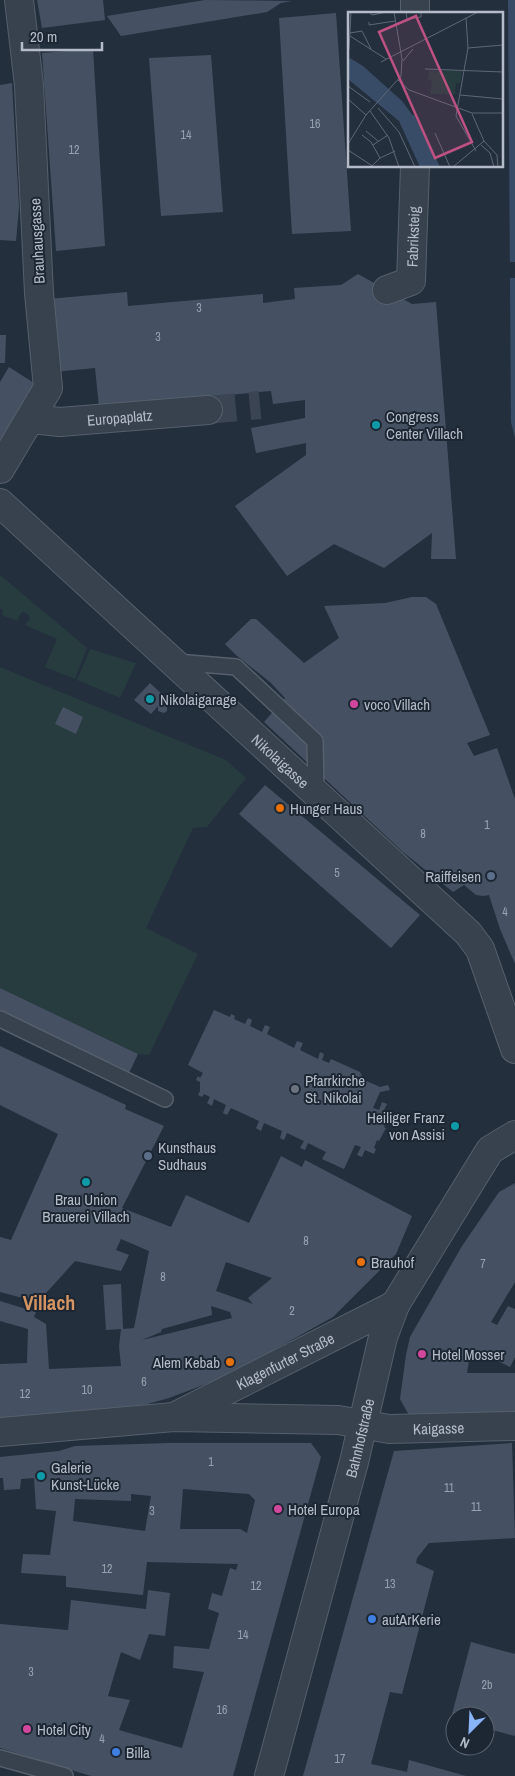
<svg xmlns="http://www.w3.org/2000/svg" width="515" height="1776" font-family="'Archivo Narrow',sans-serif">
  <rect width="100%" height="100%" fill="#242f3e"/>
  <g fill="#263c3f">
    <polygon points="0,575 87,648 75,679 45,667 57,639 25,625 30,619 29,615 24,612 21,613 17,621 2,615 3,610 0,608"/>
    <polygon points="90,649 136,663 120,698 77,680"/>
    <polygon points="0,667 226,760 246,778 207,827 193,828 146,928 198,954 149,1055 138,1054 0,988"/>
  </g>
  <polygon fill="#394c67" points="508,0 515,0 515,438 511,422"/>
  <rect fill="#242f3e" x="507" y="262" width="8" height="16"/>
  <g fill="#455162" fill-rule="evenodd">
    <polygon points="37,0 103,0 105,20 42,28"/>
    <polygon points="205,0 292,1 281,3 267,12 121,36 107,16"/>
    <polygon points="336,13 351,231 292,234 279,18"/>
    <polygon points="93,49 105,246 56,251 42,53"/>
    <polygon points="211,55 223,212 161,216 149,58"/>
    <polygon points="12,83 19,207 16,241 0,240 0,85"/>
    <polygon points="358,274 412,304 436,302 456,559 431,559 432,533 384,568 334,544 287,576 235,506 306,455 306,443 256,453 251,428 305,418 305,400 273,404 271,391 99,407 95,368 53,372 48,299 127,292 128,306 263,294 263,303 295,299 294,288 341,285"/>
    <polygon points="0,335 6,335 5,363 0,363"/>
    <polygon points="9,367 37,385 0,442 0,382"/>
    <polygon points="412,597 426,597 436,604 490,735 467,743 474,756 497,748 515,799 515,964 500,929 489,895 483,896 476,895 464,885 453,892 403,852 264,722 285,698 270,682 236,655 225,644 251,619 256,619 304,663 339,638 324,606 385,603"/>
    <polygon points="150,683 166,698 160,704 167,707 167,711 164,713 158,711 158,706 151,714 134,700"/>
    <polygon points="63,707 83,717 76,734 55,724"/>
    <polygon points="265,785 420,915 391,948 239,814"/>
    <polygon points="0,988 138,1054 129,1073 0,1011"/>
    <polygon points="214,1010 230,1017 231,1014 235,1016 234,1019 245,1024 248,1018 252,1020 250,1026 262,1032 265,1025 270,1027 267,1034 294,1048 297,1041 303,1043 300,1050 318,1059 320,1052 324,1054 322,1060 329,1063 331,1059 360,1072 364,1080 380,1087 388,1085 390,1090 380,1092 373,1108 379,1110 382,1102 387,1104 383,1112 391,1116 389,1121 387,1120 384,1127 386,1128 379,1141 377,1140 374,1148 376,1149 374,1154 365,1150 362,1157 357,1155 361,1147 355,1145 344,1169 322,1159 326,1152 308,1143 305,1150 300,1148 304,1141 287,1133 284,1140 280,1138 282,1131 264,1123 261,1131 256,1128 259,1121 231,1108 227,1115 223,1113 226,1105 214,1099 212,1106 207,1103 210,1097 204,1094 202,1097 198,1095 200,1091 200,1082 196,1080 198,1076 200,1078 203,1073 188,1065"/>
    <path d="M0 1046 126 1105 125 1109 164 1126 122 1208 171 1227 186 1195 249 1223 281 1156 302 1167 305 1160 412 1216 396 1254 333 1317 227 1376 169 1398 126 1410 0 1424V1364L27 1363 28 1329 0 1321V1301L36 1312 34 1317 46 1324 49 1369 121 1366 119 1346 121 1329 106 1330 103 1285 121 1284 123 1329 134 1328 149 1251 121 1239 116 1250 129 1255 121 1271 75 1261 38 1302 0 1292V1237L11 1240 58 1134 0 1105ZM226 1262 272 1278 248 1298 253 1304 216 1291ZM211 1306 230 1312 232 1318 142 1340 161 1332 162 1329 212 1315Z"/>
    <polygon points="515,1183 515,1282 491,1322 497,1325 508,1306 515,1309 515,1357 510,1367 471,1348 467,1373 515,1373 515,1417 410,1417 400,1399 406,1355 410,1337 462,1246 499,1192"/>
    <path d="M169 1443H311L321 1457 233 1776H91L0 1748V1624L68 1630 71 1600 146 1609 148 1590 170 1593 165 1636 149 1634 140 1660 121 1652 108 1696 130 1700 119 1730 182 1748 204 1672 173 1668 174 1646 209 1649 219 1613 208 1609 212 1593 222 1596 230 1568 236 1570 238 1564 147 1562 143 1595 66 1587V1576L21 1573 23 1554 50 1555 56 1511 36 1509 34 1478 21 1479 20 1489 4 1490 3 1478H0V1457L59 1451 75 1446ZM183 1489 249 1494 255 1500 247 1533 240 1529H180ZM131 1494 151 1496 145 1531 73 1521 75 1499 131 1501Z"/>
    <polygon points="512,1443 515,1538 429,1543 417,1558 416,1563 434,1571 402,1694 390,1692 371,1764 407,1772 409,1760 466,1776 303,1776 394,1451"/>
    <polygon points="471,1642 515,1654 515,1736 485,1728 485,1716 455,1716 455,1719 451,1718"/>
  </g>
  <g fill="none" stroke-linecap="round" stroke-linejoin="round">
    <polyline stroke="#3a4453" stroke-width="28" stroke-dasharray="28 14" stroke-linecap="butt" points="208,410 260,405"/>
    <g stroke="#565f6c" stroke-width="18">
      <g id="service">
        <polyline points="176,662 236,667 315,741 316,794"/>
        <polyline points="0,1019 165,1099"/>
        <polyline points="0,1758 65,1776"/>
      </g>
    </g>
    <g stroke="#565f6c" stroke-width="30">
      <g id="minor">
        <polyline points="415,0 415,14"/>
        <path id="s1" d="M387 290 411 281 415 166"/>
        <path id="s2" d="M30 419 60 422 208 410"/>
        <polyline points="0,469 48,388 39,293 29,85 19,0"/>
        <path id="s3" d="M178 1415 395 1305"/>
        <path id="s4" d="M0 1432 174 1417 338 1420 389 1429 515 1426"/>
        <path id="s5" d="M269 1776 354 1462 383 1337 395 1305 439 1233"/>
      </g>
    </g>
    <g stroke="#565f6c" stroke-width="30">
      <g id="tertiary">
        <path id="s6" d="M0 503 468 933 480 949 515 1049"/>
        <polyline points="439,1233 490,1150 515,1135"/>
      </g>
    </g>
    <use href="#service" stroke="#38414e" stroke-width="15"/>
    <use href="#minor" stroke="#38414e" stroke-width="28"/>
    <use href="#tertiary" stroke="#38414e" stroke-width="28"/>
  </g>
  <g fill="#0f9aa8" stroke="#1d2633" stroke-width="2">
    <circle cx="376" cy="425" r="5"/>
    <circle cx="150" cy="699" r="5"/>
    <circle cx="455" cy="1126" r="5"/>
    <circle cx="86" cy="1182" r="5"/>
    <circle cx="41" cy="1476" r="5"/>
  </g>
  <g fill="#d1479c" stroke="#1d2633" stroke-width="2">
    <circle cx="354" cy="704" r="5"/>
    <circle cx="422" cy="1354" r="5"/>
    <circle cx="278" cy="1509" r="5"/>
    <circle cx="27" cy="1729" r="5"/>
  </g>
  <g fill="#e8710a" stroke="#1d2633" stroke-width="2">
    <circle cx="280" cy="808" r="5"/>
    <circle cx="361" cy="1262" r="5"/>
    <circle cx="230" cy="1362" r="5"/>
  </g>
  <g fill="#5c6f8a" stroke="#1d2633" stroke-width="2">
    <circle cx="491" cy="876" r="5"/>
    <circle cx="148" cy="1156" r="5"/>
  </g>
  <circle fill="#6b7280" stroke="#1d2633" stroke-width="2" cx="295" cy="1089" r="5"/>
  <g fill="#3f7fe0" stroke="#1d2633" stroke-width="2">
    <circle cx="372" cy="1619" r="5"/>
    <circle cx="116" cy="1752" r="5"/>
  </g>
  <g text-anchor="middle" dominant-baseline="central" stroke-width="4" stroke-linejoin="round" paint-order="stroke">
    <g font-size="12" fill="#98a1af">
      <text x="315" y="124">16</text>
      <text x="186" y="135">14</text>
      <text x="74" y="150">12</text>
      <text x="199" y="308">3</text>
      <text x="158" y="337">3</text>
      <text x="487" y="825">1</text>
      <text x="423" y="834">8</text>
      <text x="337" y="873">5</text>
      <text x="505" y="912">4</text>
      <text x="306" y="1241">8</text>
      <text x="483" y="1264">7</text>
      <text x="163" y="1277">8</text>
      <text x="292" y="1311">2</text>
      <text x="144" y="1382">6</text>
      <text x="87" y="1390">10</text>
      <text x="25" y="1394">12</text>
      <text x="211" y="1462">1</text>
      <text x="449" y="1488">11</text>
      <text x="476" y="1507">11</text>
      <text x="152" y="1511">3</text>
      <text x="107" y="1569">12</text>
      <text x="390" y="1584">13</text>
      <text x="256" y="1586">12</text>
      <text x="243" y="1635">14</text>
      <text x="31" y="1672">3</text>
      <text x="487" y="1685">2b</text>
      <text x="222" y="1710">16</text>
      <text x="102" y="1739">4</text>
      <text x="340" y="1759">17</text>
    </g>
    <g font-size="15" fill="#b4bcc9" stroke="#1d2633">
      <text stroke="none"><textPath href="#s1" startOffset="70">Fabriksteig</textPath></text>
      <text transform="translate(37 241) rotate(-93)">Brauhausgasse</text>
      <text stroke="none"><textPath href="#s2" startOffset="90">Europaplatz</textPath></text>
      <text stroke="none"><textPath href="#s6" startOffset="381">Nikolaigasse</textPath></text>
      <text stroke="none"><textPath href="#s3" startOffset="120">Klagenfurter Straße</textPath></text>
      <text stroke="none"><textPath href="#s4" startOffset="440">Kaigasse</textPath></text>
      <text stroke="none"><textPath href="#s5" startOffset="350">Bahnhofstraße</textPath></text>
    </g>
    <g font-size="15" fill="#b4bcc9" stroke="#1d2633" text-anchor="start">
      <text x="386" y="416">Congress<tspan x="386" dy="17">Center Villach</tspan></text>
      <text x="160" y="699">Nikolaigarage</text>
      <text x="364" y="704">voco Villach</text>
      <text x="290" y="808">Hunger Haus</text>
      <text x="481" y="876" text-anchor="end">Raiffeisen</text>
      <text x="305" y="1080">Pfarrkirche<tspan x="305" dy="17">St. Nikolai</tspan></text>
      <text x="445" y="1117" text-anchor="end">Heiliger Franz<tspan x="445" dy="17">von Assisi</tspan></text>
      <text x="158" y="1147">Kunsthaus<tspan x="158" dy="17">Sudhaus</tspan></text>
      <text x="86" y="1199" text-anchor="middle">Brau Union<tspan x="86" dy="17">Brauerei Villach</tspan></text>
      <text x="371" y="1262">Brauhof</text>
      <text x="432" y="1354">Hotel Mosser</text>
      <text x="220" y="1362" text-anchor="end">Alem Kebab</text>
      <text x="51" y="1467">Galerie<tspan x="51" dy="17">Kunst-Lücke</tspan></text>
      <text x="288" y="1509">Hotel Europa</text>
      <text x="382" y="1619">autArKerie</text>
      <text x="37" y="1729">Hotel City</text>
      <text x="126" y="1752">Billa</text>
    </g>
    <g font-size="20" font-weight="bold" fill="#d59563" stroke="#1d2633">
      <text x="49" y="1302">Villach</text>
    </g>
  </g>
  <g transform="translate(348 12)">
    <rect width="155" height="155" fill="#242f3e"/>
    <path d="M81 59H114L112 71H108L107 80 110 82H82L84 69 80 68Z" fill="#263c3f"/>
    <path d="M0 45 15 54 54 89 74 116 92 155H72L51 109 0 67Z" fill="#394c67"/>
    <path fill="none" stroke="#394c67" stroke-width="2.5" d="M65 103 87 155"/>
    <path fill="none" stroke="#5e6776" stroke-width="1" d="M21 0 24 3 39 0M58 0 59 7 73 5V0M118 6 120 36 108 104 128 139M21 10V13L47 9M2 21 14 19 23 37M2 24 38 47M120 36 155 33M1 37 3 0M55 49 65 37M33 50 130 0M77 57 155 60M50 68 61 78 124 101H155M0 74 22 90M112 83 155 87M0 87 18 103M30 96 51 120 67 155M22 99 41 126 51 155M124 102 136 129 149 143 150 155M18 119 30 129M87 121 102 155M14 123 23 130 32 146M0 132 18 103 53 64 54 47 46 0M25 133 40 123M133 133 142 141 146 155M0 138 26 155M23 155 32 146 47 139M105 155 136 129"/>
    <path fill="#bd5182" fill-opacity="0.15" stroke="#bd5182" stroke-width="2.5" d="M68 4 124 130 87 146 31 20Z"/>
    <rect width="155" height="155" fill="none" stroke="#b4bcc9" stroke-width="2.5"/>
  </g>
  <g transform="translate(470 1731) rotate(204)"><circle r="24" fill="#1d2633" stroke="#59626f"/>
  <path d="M0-4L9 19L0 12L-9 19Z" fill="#8ab4f8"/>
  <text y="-8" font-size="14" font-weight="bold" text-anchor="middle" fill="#b4bcc9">N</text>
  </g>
  <path d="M22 42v8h80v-8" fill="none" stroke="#b4bcc9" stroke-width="2.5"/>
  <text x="30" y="42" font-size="15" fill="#b4bcc9" stroke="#1d2633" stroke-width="4" paint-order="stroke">20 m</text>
</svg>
